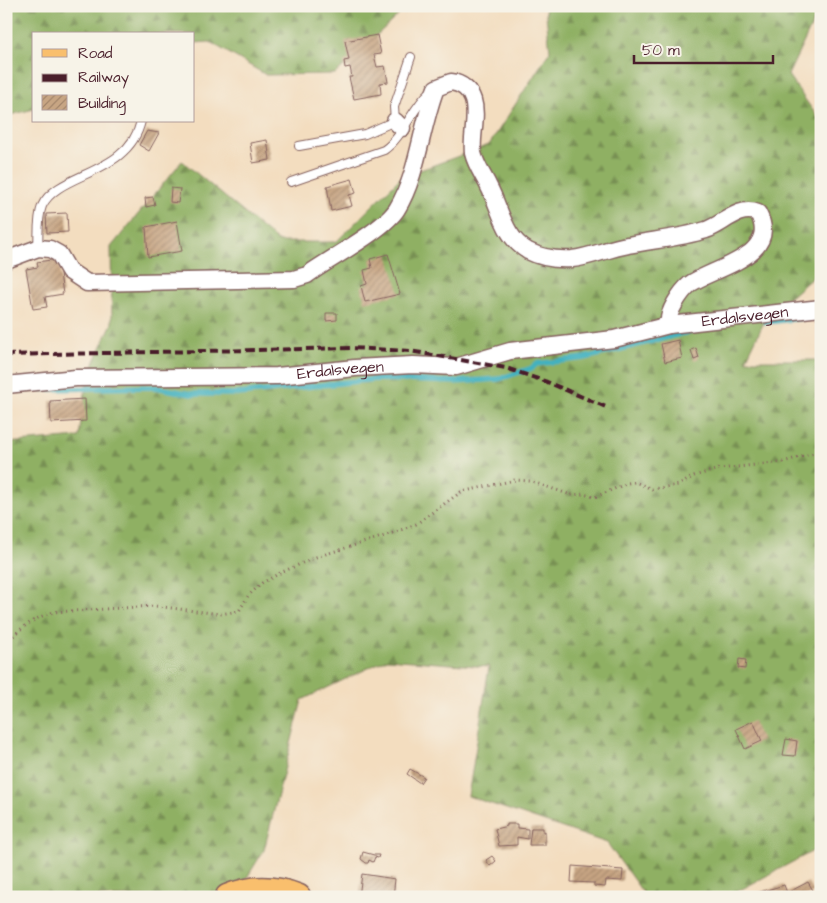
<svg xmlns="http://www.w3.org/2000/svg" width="827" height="903" viewBox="0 0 827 903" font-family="'Architects Daughter',sans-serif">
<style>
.forest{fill:url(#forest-firs);stroke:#6c6847}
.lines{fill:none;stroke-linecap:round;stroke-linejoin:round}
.stream{stroke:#43b1bf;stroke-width:5.5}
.building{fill:url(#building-hatch)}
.lane-casing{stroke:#85625f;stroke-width:10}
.street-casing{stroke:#85625f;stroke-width:19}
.primary-casing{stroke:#85625f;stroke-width:28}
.path{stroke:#85625f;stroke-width:3;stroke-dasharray:1 4;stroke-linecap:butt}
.lane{stroke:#fff;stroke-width:8}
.street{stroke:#fff;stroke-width:16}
.primary{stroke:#f9bf6d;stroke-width:25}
.rail{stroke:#4a1f2b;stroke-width:4;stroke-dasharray:8 4;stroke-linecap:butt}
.labels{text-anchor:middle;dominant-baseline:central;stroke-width:4.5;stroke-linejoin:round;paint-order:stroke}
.street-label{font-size:16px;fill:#4a1f2b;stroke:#f7f3e8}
</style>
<defs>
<pattern id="forest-firs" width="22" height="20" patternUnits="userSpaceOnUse" patternTransform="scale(1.25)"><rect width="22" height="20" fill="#8fb063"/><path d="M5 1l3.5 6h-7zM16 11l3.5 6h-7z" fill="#778f52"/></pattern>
<pattern id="building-hatch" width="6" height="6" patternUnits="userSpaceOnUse" patternTransform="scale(1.25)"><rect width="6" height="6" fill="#c7a583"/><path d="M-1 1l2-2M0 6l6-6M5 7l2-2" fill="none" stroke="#a4866b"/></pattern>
</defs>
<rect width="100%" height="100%" fill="#f7f3e8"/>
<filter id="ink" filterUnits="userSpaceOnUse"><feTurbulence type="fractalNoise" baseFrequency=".02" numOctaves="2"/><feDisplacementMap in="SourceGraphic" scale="10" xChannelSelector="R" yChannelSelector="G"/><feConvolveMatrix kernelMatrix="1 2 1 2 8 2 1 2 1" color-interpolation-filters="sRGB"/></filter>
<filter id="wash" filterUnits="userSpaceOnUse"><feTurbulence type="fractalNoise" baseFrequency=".0096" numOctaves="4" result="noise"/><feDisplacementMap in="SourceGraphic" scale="20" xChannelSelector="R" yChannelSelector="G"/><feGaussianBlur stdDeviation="1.12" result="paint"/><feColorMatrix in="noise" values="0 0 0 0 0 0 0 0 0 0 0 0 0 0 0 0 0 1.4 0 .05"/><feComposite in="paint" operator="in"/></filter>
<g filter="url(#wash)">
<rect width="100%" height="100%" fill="#f3ddbf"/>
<path class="forest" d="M6,6h402l-73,68 -69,1 -56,-33 -16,1v-9h-160v75l-28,7z
M545,6h276l-33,69 33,47v148l-55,48 -20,42h75v495l-6,-5 -88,47h-81l-39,-54 -139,-47 21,-129 -102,-8 -85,41 -38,150 -29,47h-229v-454l73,-6 8,-58 25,-56 -1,-76 71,-86 97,81h57l65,-65 88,-32 61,-94z"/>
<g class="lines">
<path class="stream" d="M766,322l45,-5
M41,389l114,-2 36,7h48l137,-15 79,3 44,-3 33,-11 4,-4 49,-6 115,-29"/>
</g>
<g id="blocks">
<path class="building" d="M377,35l4,19 -7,1 3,12 8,-1 3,16 -8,1 1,11 -27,5 -5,-22h3l-2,-10 -5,1 -1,-7 5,-1 -4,-19z
M147,131l12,2 -10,18 -10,-6z
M267,140l3,20 -17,3 -3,-20z
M352,179l4,14 -7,2 3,11 -21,5 -4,-25z
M171,188l9,1 -2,14 -8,-1z
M153,197l2,8 -9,2 -1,-9z
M67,213l1,19 -21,1 -1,-19z
M177,221l5,30 -34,6 -2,-30z
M388,254l12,40 -35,8 -4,-16 6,-2 -3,-14 8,-2 -2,-9z
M58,259l5,35 -18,3 2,10 -14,2 -7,-40 12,-2 -1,-5z
M326,313h11v7l-11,1z
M678,340l4,18 -17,4 -4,-18z
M696,348l3,10 -5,2 -3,-10z
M85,399l1,22 -35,2 -1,-22z
M739,659l7,1 -1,9 -7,-1z
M753,721l9,20 -17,8 -9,-20z
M786,739l11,2 -2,15 -12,-1z
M410,769l14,8 -4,6 -13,-9z
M507,824h10v4l11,1v10l-11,-2v8l-18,1 -4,-17 12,-3z
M531,828h12v4l2,-1v14h-16z
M363,852l11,3h5l-1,3 -3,-1 -2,5 -4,-2 -1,3h-2l-5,-4z
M492,856l4,5 -6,5 -4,-6z
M572,866l51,4 -1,11 -16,-1 -1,7 -11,-1v-3l-23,-1z
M362,874l33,5 -2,18h-34z
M808,882l6,10 -8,5h-55l-1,-2 34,-10 3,8z"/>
</g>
</g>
<g filter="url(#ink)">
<use href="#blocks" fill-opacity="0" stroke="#85625f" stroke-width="1"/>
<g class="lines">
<g class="lane-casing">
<path id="lane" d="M299,146l66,-12 30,-13 -1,-14 17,-50
M291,182l93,-32c19,-13 28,-42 46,-58
M38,248c1,-13 -1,-29 4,-42 15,-34 87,-31 99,-85"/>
</g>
<g class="street-casing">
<g id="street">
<path d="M395,121l7,7"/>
<path d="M6,260l32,-12 12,1 9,5 10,17 18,12 207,-4 13,-4c22,-16 77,-45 90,-66 21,-34 24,-83 39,-121l15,-6c10,1 19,8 22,18 5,16 -2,36 0,53 3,13 11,23 16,34 12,23 15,50 39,64 14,7 29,9 44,8 19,-2 37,-11 56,-14 26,-5 52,-7 78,-15 18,-6 32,-25 52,-17 23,43 -43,54 -68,71 -6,5 -11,12 -15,19 -4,7 -7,13 -6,22"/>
<path id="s1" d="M6,385l70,-7 201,-2 78,-8 58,-3 43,2 54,-16 104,-12 55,-14 152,-17"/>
</g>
</g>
<g class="primary-casing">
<path id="primary" d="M228,897c24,-10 46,-10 70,0"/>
</g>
<path class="path" d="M6,643c15,-15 27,-25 48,-31l101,-6 65,8 19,-3 9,-15 14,-13 18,-10 36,-16 69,-21 31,-12 45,-32 54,-12 15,1 41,14 12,-1 12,3 33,-14 7,-1 17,7 27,-4 15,-9 25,-7 64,-7 38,-11"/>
<use href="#lane" class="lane"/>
<use href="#street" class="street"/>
<use href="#primary" class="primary"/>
<path class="rail" d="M6,355l345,-7 59,3 96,17 41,14 59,25"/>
</g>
</g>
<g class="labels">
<g class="street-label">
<text stroke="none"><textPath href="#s1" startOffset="745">Erdalsvegen</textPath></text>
<text stroke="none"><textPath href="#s1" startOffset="335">Erdalsvegen</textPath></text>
</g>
</g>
<rect width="827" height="903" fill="none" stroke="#f7f3e8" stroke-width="25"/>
<rect x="32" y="32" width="162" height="90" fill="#f7f3e8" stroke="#b29e9c"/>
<rect x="42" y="49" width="25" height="8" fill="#f9bf6d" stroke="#b29e9c"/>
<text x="78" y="58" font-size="15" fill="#4a1f2b">Road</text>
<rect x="42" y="74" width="25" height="8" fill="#4a1f2b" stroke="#b29e9c"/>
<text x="78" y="82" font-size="15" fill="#4a1f2b">Railway</text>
<rect x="42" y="95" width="25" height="15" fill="url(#building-hatch)" stroke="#b29e9c"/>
<text x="78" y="108" font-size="15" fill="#4a1f2b">Building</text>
<path d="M634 55v8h139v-8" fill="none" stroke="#4a1f2b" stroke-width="2.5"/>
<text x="642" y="55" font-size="15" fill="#4a1f2b" stroke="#f7f3e8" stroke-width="4" paint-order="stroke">50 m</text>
</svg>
